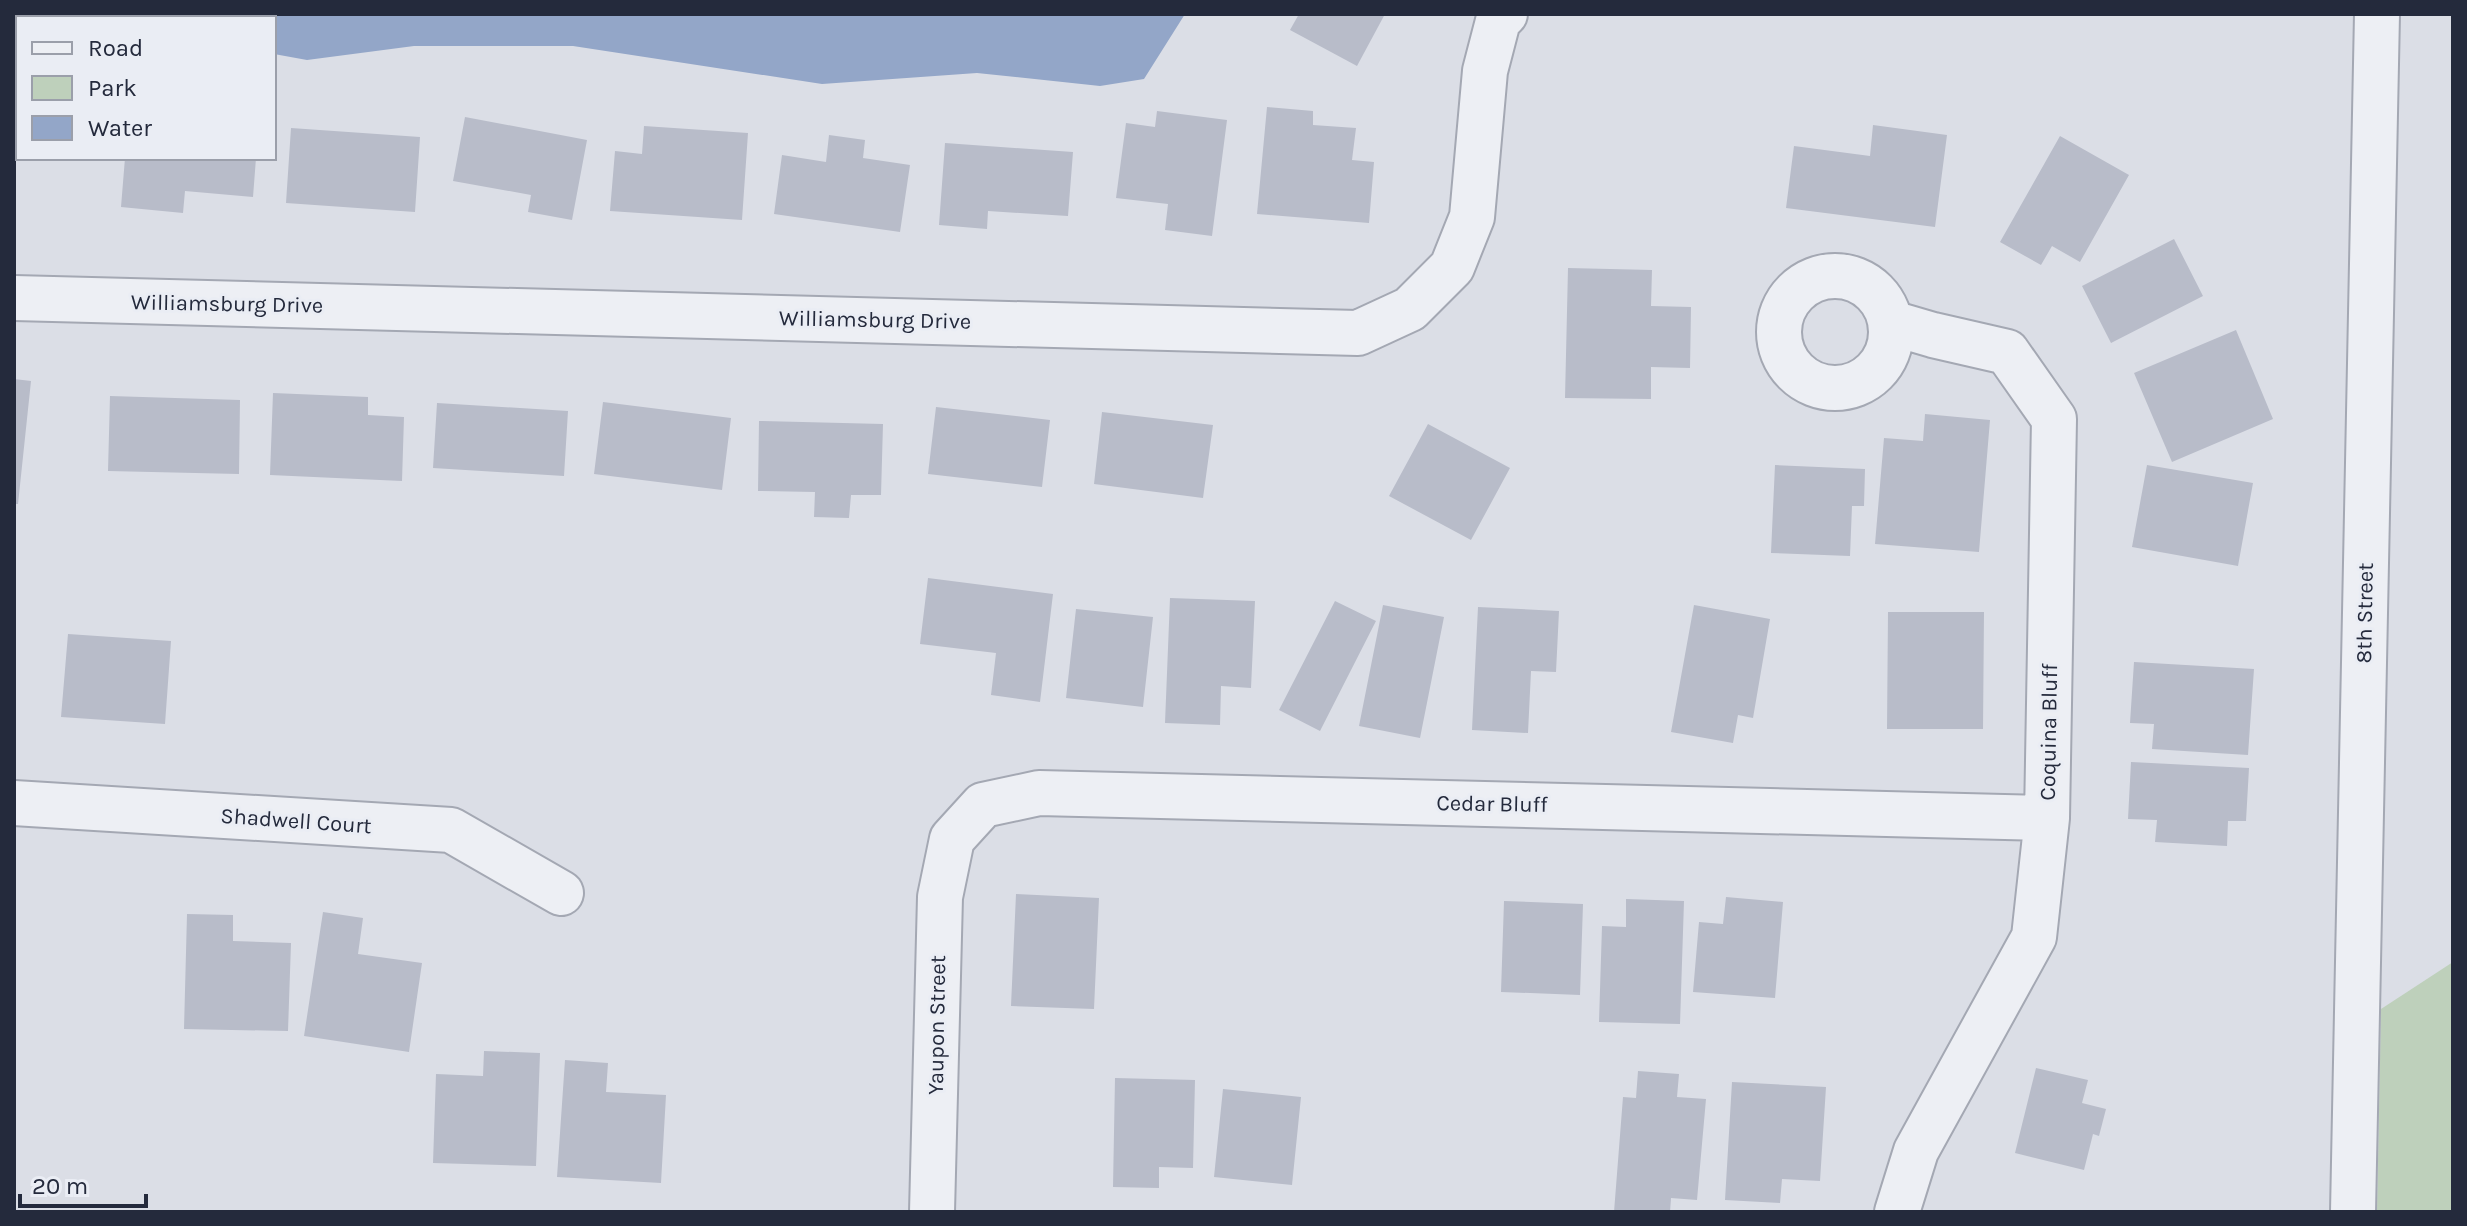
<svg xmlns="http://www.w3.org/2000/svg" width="2467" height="1226" viewBox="0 0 2467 1226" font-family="Karla,sans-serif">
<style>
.green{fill:#bed0bb}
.water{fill:#93a6c8}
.building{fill:#b8bcc9}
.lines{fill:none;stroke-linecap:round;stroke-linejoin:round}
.minor-casing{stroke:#a4a8b3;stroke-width:48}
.tertiary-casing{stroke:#a4a8b3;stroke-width:48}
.minor{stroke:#edeff4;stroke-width:44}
.tertiary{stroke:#edeff4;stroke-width:44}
.labels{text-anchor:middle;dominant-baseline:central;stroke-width:6;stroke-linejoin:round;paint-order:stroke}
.street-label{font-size:22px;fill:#242a3c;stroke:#eaedf4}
</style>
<rect width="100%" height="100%" fill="#dbdee6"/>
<path class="green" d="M2453,962v250h-76l4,-203z"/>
<path class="water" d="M185,14h1000l-41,65 -44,7 -123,-13 -155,11 -249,-38h-159l-107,14 -33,-6v-36h-86z"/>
<path class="building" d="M14,14h15v4h-11v32l-4,-1z
M1299,14h86l-28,52 -67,-36z
M1267,107l46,4v14l43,3 -4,32 22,2 -5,61 -112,-9z
M1157,111l70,9 -15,116 -47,-6 3,-26 -52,-6 10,-75 29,4z
M465,117l122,23 -15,80 -44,-8 3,-17 -78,-14z
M1873,125l74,10 -12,92 -149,-19 8,-62 76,10z
M644,126l104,7 -6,87 -132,-9 5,-60 27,3z
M291,128l129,9 -5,75 -129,-9z
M829,135l36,5 -2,18 47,7 -10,67 -126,-18 8,-59 44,7z
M2060,136l69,39 -49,87 -28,-16 -11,19 -41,-23z
M945,143l128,9 -5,64 -80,-5 -1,18 -48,-4z
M125,158h131l-3,39 -68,-6 -2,22 -62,-6z
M2174,239l29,57 -92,47 -29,-57z
M1568,268l84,2 -1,36 40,1 -1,61 -39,-1v32l-86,-1z
M2236,330l37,89 -101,43 -38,-89z
M14,379l17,2 -13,123h-4z
M273,393l95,4v18l36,2 -2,64 -132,-6z
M110,396l130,4 -1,74 -131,-3z
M603,402l128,16 -9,72 -128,-16z
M437,403l131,8 -4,65 -131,-8z
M936,407l114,13 -8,67 -114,-13z
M1102,412l111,13 -10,73 -109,-14z
M1925,414l65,6 -11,132 -104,-8 9,-106 39,3z
M759,421l124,3 -2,71h-30l-2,23 -35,-1 1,-25 -57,-1z
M1428,424l82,44 -39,72 -82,-44z
M1775,465l90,4 -1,37h-12l-2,50 -79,-3z
M2147,465l106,18 -15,83 -106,-19z
M928,578l125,16 -13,108 -49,-7 5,-42 -76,-9z
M1170,598l85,3 -4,87 -30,-2 -1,39 -55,-2z
M1335,601l41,20 -56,110 -41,-21z
M1383,605l61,12 -24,121 -61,-12z
M1694,605l76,14 -17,99 -15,-3 -5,28 -62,-11z
M1478,607l81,4 -3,61 -25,-1 -3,62 -56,-3z
M1076,609l77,8 -10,90 -77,-9z
M1888,612h96l-1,117h-96z
M68,634l103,7 -6,83 -104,-7z
M2134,662l120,7 -6,86 -96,-6 2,-25 -24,-1z
M2131,762l118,6 -3,53h-18l-1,25 -72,-4 2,-22 -29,-1z
M1016,894l83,4 -5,111 -83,-3z
M1726,897l57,5 -8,96 -82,-6 6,-70 24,2z
M1626,899l58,2 -4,123 -81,-2 3,-96 24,1z
M1504,901l79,3 -3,91 -79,-3z
M323,912l40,6 -5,36 64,9 -13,89 -105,-16z
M187,914l46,1v26l58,2 -3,88 -104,-2z
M484,1051l56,2 -4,113 -103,-3 3,-89 47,2z
M565,1060l43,3 -2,29 60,3 -5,88 -104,-6z
M2036,1068l52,12 -6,23 24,6 -7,27 -6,-2 -9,36 -69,-17z
M1638,1071l41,3 -2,23 29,2 -9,101 -26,-2 -1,14h-56l9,-115 13,1z
M1115,1078l80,2 -2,88 -34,-1v21l-46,-1z
M1732,1082l94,5 -6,94 -38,-2 -2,24 -55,-3z
M1223,1089l78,8 -9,88 -78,-8z"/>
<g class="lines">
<g class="minor-casing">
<path id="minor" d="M1779 332a56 56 0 1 1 112 0a56 56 0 1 1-112 0Z
M14,298l1344,35 52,-24 42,-42 20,-50 13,-146 13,-50 7,-7
M1892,323l41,12 74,17 47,67 -7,399 -13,119 -118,214 -19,61
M14,803l437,27 110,63
M932,1212l8,-315 12,-58 31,-34 56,-12 1008,25"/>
</g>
<g class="tertiary-casing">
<path id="tertiary" d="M2353,1212l24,-1198"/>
</g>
<use href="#minor" class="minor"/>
<use href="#tertiary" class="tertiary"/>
</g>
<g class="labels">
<g class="street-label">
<text transform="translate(227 304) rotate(1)">Williamsburg Drive</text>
<text transform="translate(875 320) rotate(1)">Williamsburg Drive</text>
<text transform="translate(2365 613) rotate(-89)">8th Street</text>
<text transform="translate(2049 732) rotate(-89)">Coquina Bluff</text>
<text transform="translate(1492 804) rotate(1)">Cedar Bluff</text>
<text transform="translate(296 821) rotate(4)">Shadwell Court</text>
<text transform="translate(937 1025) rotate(-89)">Yaupon Street</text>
</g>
</g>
<rect width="2467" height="1226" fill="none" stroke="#242a3c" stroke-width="32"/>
<rect x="16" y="16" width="260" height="144" fill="#eaedf4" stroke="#9b9faa" stroke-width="2"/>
<rect x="32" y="42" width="40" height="12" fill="#edeff4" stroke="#9b9faa" stroke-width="2"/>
<text x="88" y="56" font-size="24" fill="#242a3c">Road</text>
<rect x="32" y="76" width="40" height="24" fill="#bed0bb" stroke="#9b9faa" stroke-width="2"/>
<text x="88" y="96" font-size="24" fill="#242a3c">Park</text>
<rect x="32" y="116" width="40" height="24" fill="#93a6c8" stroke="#9b9faa" stroke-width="2"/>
<text x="88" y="136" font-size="24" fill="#242a3c">Water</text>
<path d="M20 1194v12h126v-12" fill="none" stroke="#242a3c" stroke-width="4"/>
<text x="32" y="1194" font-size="24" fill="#242a3c" stroke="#eaedf4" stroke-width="6" paint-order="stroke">20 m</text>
</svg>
